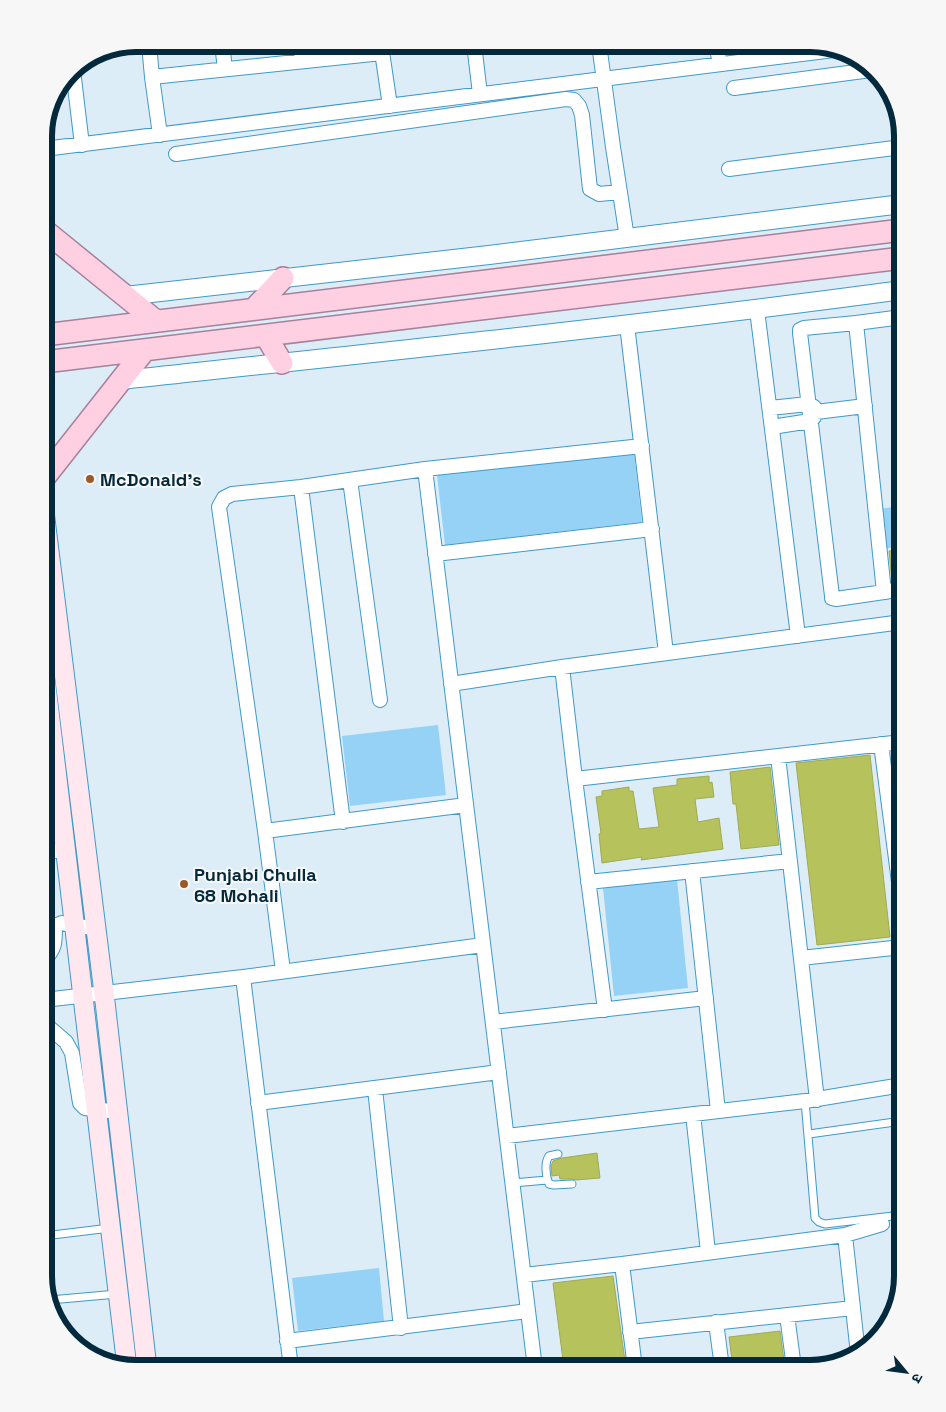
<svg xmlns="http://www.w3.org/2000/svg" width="946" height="1412" viewBox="0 0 946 1412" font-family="'Space Grotesk','Noto Sans Devanagari',sans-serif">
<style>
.green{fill:#96d2f5}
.building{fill:#b6c25b;stroke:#a0aa57}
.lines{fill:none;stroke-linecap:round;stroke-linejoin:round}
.service-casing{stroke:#4199c7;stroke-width:9}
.minor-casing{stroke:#4199c7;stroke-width:16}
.tertiary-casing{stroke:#4199c7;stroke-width:20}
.secondary-casing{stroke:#4199c7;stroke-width:21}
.primary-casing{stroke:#a6819b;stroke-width:24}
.service{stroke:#fff;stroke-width:7}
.minor{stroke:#fff;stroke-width:14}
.tertiary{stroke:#fff;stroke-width:18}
.secondary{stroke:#ffe7f0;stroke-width:19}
.primary{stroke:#ffd0e2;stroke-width:21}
.poi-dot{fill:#9b5926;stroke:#f7f7f7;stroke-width:2}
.labels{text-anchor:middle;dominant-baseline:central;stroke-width:4;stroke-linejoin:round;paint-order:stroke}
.poi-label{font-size:18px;font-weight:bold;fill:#02293c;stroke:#f7f7f7;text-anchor:start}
.rim{fill:none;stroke:#02293c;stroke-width:6}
</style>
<rect width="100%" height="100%" fill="#ddedf7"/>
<path class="green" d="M634,452l8,70 -197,23 -8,-70z
M902,506v40l-19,3 -4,-40z
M438,725l8,70 -96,11 -8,-70z
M902,755v77l-8,-76z
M677,879l11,109 -74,8 -11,-108z
M379,1268l5,53 -86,10 -6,-53z"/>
<path class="building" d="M902,549v31l-10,2 -3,-31z
M870,755l20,182 -73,8 -21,-182z
M770,767l9,78 -38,4 -5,-45h-3l-3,-32z
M709,776v7l3,-1 2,15 -19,2 3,23 21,-4 4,31 -82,11 1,-3 -40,6 -3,-29 2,-1 -5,-36 6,-1v-5l27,-4v4h4l6,38 20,-2 -6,-39 24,-3v-6z
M597,1153l3,25 -24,2 -4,-1h-12l-1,-4 -7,1 -1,-10 2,-5 9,-3z
M613,1276l13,92h-62l-11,-85z
M780,1331l5,37h-52l-4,-31z"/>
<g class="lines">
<g class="service-casing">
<path id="service" d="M902,1036v-4
M805,1101l10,117 4,4 6,2 68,-8 9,-12
M809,1134l93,-13
M558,1154l-9,2c-5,7 -3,21 0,28l5,1 18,-1
M513,1183l34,-3
M44,1236l66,-8
M50,1300l67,-6"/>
</g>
<g class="minor-casing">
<path id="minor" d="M149,44l3,33 230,-24
M222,44l3,25
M300,44l2,17
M474,44l6,50
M599,44l14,103 14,91
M716,44l4,20
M381,45l9,61
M73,70l9,75
M152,77l8,58
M734,88l137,-18
M44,149l790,-99
M176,154l390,-55 8,1 5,6 3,9 8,74 9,5 21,-2
M729,169l173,-22
M757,310l41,326
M856,323l-52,5 -4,2v3l32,263v2l4,1 48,-7
M627,325l39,328
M770,408l38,-4 6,3c2,6 2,10 -4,14l-38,6
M816,412l49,-6
M425,469l110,899
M350,480l30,220
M301,487l42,335
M435,554l217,-25
M902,589l-18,3 -28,-269 46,-6
M562,667l13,112 30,231
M451,684l111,-17 340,-45
M881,744l21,161
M778,756l39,344
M575,779l327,-37
M265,831l201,-26
M44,853l21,-4
M692,871l26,240
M588,882l202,-21
M801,958l101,-11
M44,960c11,-11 11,-17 11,-33l2,-2 5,-2 12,3 22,2
M283,971l-18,-140 -46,-324 5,-9 8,-4 69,-7 124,-18 217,-23
M243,977l48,391
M44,1000l199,-23 240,-32
M493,1022l213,-24
M44,1023l22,19 6,11 8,50 5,5 33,4
M375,1089l26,239
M258,1103l241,-31
M693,1114l15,138
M507,1136l298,-35 97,-16
M845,1235l13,119
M622,1264l13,104
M524,1275l98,-11 223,-29 37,-11
M787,1315l7,53
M716,1322l6,46
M630,1332l223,-24
M287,1341l241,-30"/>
</g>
<g class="tertiary-casing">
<path id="tertiary" d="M125,296l364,-41 413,-51
M121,380c261,-28 521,-55 781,-90"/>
</g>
<g class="secondary-casing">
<path id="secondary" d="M44,511l60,482 43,375
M44,669l83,698"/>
</g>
<g class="primary-casing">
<path id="primary" d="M44,230l112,91
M254,309l29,-31
M44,335l858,-105
M266,336l16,27
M44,362l858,-104
M44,478l100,-127"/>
</g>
<use href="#service" class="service"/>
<use href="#minor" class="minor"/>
<use href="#tertiary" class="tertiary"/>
<use href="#secondary" class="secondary"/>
<use href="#primary" class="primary"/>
</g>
<g class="poi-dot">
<circle cx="90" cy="479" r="5"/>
<circle cx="184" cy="884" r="5"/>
</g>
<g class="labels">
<g class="poi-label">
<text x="100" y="479">McDonald's</text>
<text x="194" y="874">Punjabi Chulla<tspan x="194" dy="21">68 Mohali</tspan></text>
</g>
</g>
<path d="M0 0H946V1412H0ZM136 52H810A84 84 0 0 1 894 136V1276A84 84 0 0 1 810 1360H136A84 84 0 0 1 52 1276V136A84 84 0 0 1 136 52Z" fill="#f7f7f7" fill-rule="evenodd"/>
<path class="rim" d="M136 52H810A84 84 0 0 1 894 136V1276A84 84 0 0 1 810 1360H136A84 84 0 0 1 52 1276V136A84 84 0 0 1 136 52Z"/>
<g transform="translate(906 1372) rotate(119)" stroke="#f7f7f7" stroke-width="4" paint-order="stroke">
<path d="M0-4L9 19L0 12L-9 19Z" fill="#02293c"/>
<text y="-8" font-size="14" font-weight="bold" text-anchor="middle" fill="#02293c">उ</text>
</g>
</svg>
